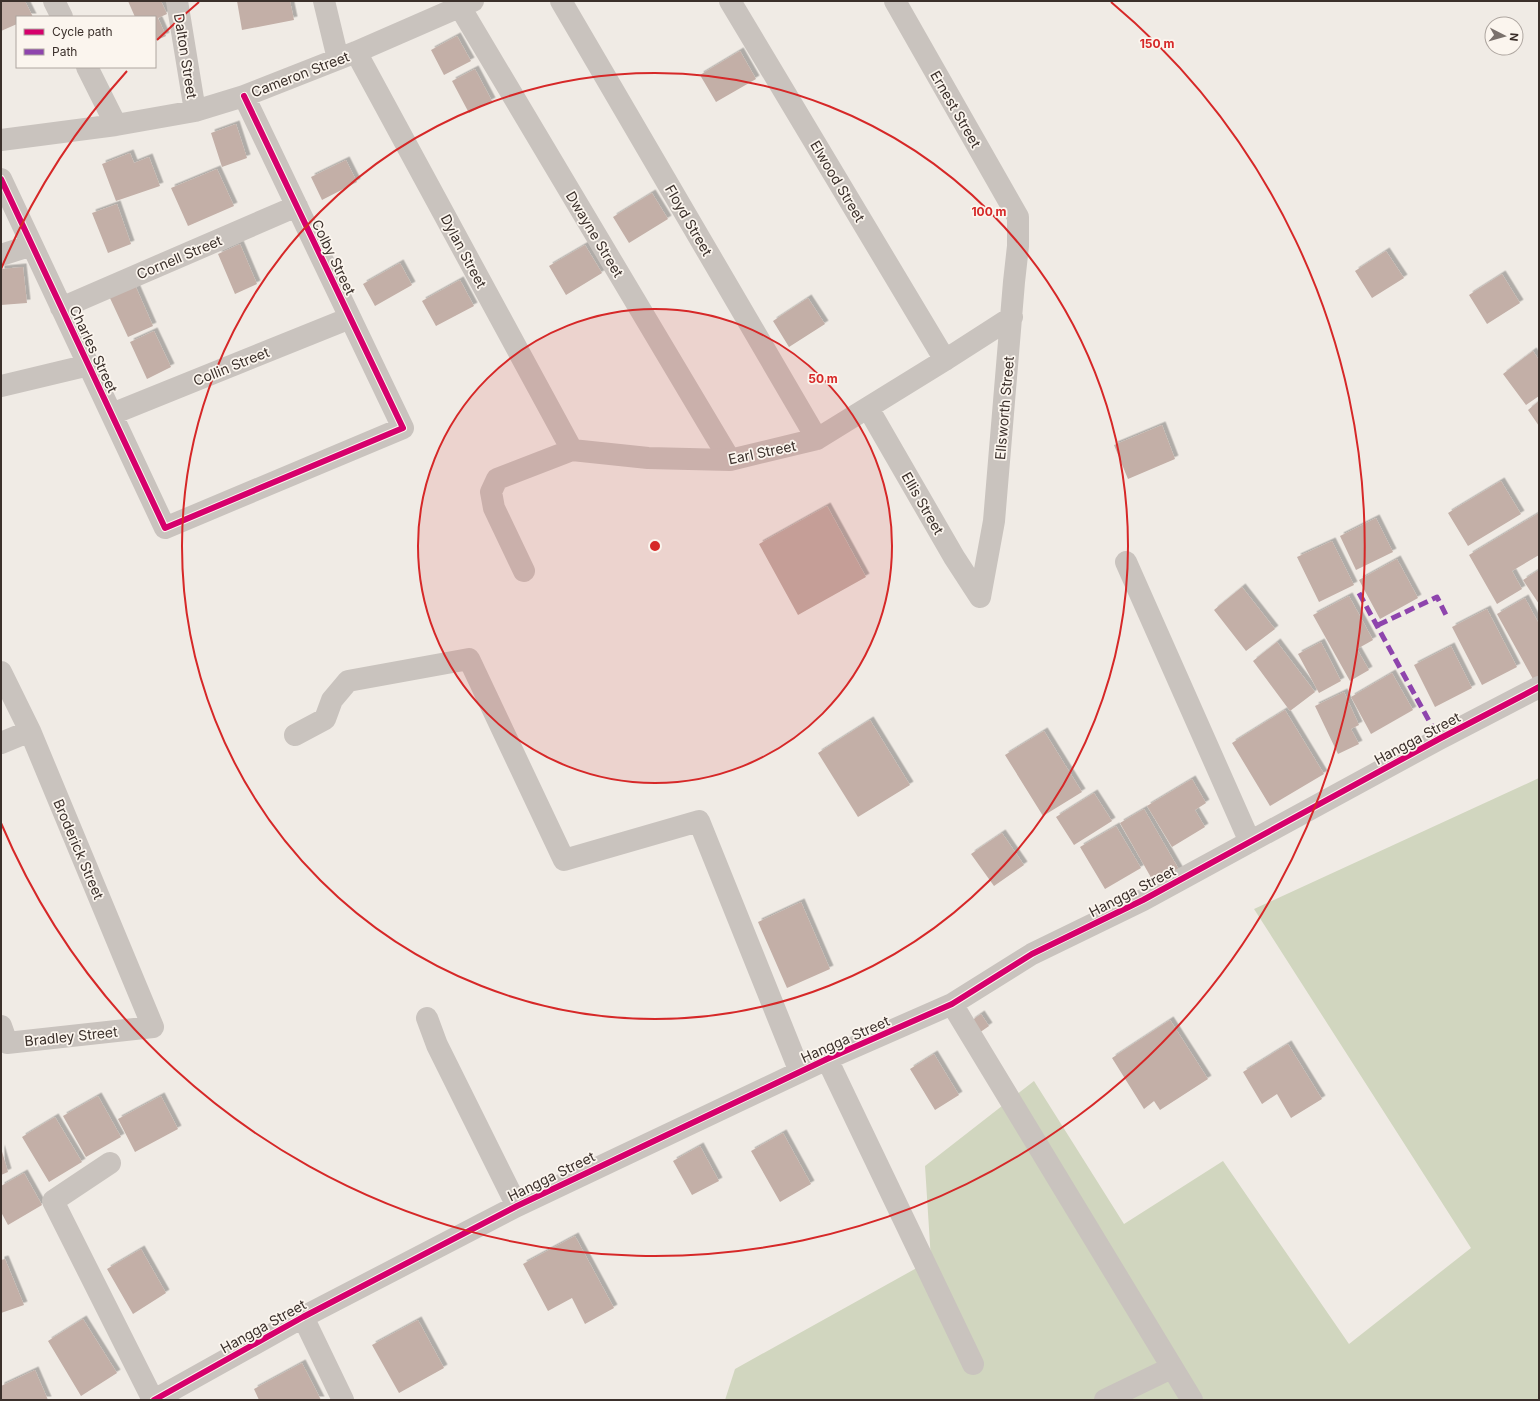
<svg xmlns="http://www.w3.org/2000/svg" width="1540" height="1401" viewBox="0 0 1540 1401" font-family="Inter,sans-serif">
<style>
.green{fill:#d1d6bf}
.building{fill:#c3afa7;filter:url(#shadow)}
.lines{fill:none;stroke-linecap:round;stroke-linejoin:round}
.minor{stroke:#c9c3be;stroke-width:22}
.quiet{stroke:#8e44ad;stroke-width:5;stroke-dasharray:10 5;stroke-linecap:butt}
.cycleway-casing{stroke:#fbf5ee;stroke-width:8}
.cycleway{stroke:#d6006c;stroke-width:6}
.ring{fill:none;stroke:#d62828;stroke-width:2}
.labels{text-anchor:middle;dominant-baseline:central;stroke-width:3.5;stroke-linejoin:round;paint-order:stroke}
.street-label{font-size:14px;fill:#3b302b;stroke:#fbf5ee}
.centre{fill:#d62828;stroke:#fbf5ee;stroke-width:2}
.ring-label{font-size:12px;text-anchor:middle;font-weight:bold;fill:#d62828;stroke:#fbf5ee;stroke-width:3.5;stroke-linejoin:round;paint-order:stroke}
</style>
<defs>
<filter id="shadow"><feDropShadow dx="3.5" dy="-3.5" stdDeviation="0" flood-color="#0004"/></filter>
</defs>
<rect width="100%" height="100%" fill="#f0ebe5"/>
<path class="green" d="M1539,778v622h-814l10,-31 196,-109 -6,-94 109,-85 90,143 99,-63 126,183 122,-96 -217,-339z"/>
<path class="building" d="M1,1h24l8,16h-16v7l-16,7z
M128,1h33l6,13 -9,4 8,18 -11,5v-24h-20z
M237,1h53l4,19 -52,10z
M457,36l14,25 -27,14 -13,-25z
M740,51l16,28 -40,23 -16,-27z
M475,69l17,32 -23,12 -17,-32z
M236,124l11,34 -25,9 -11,-34z
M130,153l4,10 15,-6 11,29 -44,15 -14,-37z
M346,160l11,22 -35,18 -11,-23z
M217,169l17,37 -46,20 -17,-38z
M652,193l16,26 -39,24 -16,-26z
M117,204l14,40 -23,9 -16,-40z
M240,244l17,40 -22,10 -17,-40z
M585,245l17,28 -36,22 -17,-29z
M1386,251l18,27 -32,20 -17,-27z
M400,263l12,22 -37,21 -12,-22z
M23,267l4,36 -26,2v-36z
M1502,274l18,29 -33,21 -18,-29z
M460,280l14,26 -38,20 -14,-25z
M135,285l18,41 -25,11 -19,-41z
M808,298l17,26 -36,23 -16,-26z
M154,331l17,36 -24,12 -17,-37z
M1533,351l6,9v36l-13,9 -23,-31z
M1539,401v25l-11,-16z
M1162,425l13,34 -47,20 -14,-34z
M1501,481l20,33 -53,32 -20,-33z
M827,506l39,71 -68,38 -39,-71z
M1539,513v42l-27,16 10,18 -25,15 -28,-49z
M1376,518l17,34 -37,18 -16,-34z
M1332,541l22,44 -35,17 -22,-45z
M1397,559l21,39 -38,21 -21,-39z
M1539,570v34l-16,-24z
M1242,587l33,42 -29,22 -32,-41z
M1349,596l24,44 -16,9 12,21 -19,11 -37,-66z
M1525,598l14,26v52l-6,3 -36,-65z
M1487,609l30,58 -35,18 -30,-58z
M1277,642l38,50 -25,19 -37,-50z
M1321,642l20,39 -22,12 -21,-39z
M1451,646l21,42 -37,19 -21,-42z
M1392,673l21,37 -42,24 -20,-37z
M1344,692l15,33 -8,4 8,15 -21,10 -23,-48z
M1285,710l39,64 -54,32 -38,-63z
M870,720l40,65 -52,32 -40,-64z
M1044,731l38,61 -39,24 -38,-61z
M1192,779l14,24 -11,7 10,17 -33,20 -25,-41z
M1094,793l18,28 -38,24 -18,-28z
M1144,809l37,64 -24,15 -37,-65z
M1116,826l25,42 -36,21 -25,-42z
M1002,833l22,32 -30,21 -23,-32z
M801,902l29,67 -43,19 -29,-66z
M981,1014l8,12 -10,7 -8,-12z
M1170,1020l38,59 -48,31 -6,-9 -10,8 -32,-51z
M1288,1044l34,55 -31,19 -14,-24 -15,10 -19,-32z
M934,1054l25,41 -24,15 -25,-41z
M98,1096l23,41 -35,20 -23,-41z
M161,1096l17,33 -43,23 -17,-33z
M55,1117l27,45 -33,20 -27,-45z
M783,1133l28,51 -31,18 -29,-51z
M700,1146l19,35 -27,14 -19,-34z
M1,1148l7,24 -7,3z
M24,1173l18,32 -34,20 -7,-13v-26z
M575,1236l39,72 -29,16 -13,-26 -24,13 -25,-47z
M141,1249l25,44 -33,21 -26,-45z
M5,1259l19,46 -23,8v-53z
M83,1319l34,54 -36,23 -33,-55z
M418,1320l26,48 -45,25 -27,-48z
M302,1363l19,37h-62l-5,-11z
M35,1370l13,30h-47v-14z"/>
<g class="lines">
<path class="minor" d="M54,1l8,16
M177,1l18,110
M324,1l14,58
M561,1l256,438
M730,1l215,359
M895,1l123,216v29l-4,36 -20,239 -14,76
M460,7l270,453
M356,52l216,398
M87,67l29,58
M1,140l115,-15 79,-14 49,-15 112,-44 117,-51
M1,179l164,349 238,-100 -159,-332
M1,255l31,-10
M61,308l236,-102
M1,386l88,-21
M868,408l86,149 26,40
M112,414l238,-96
M1126,562l124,280
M524,571l-30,-63 -3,-16 6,-13 75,-29 76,8 82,2 87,-21 128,-79 67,-43
M1,672l29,59 123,296 -146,16 -6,-17
M295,735l30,-16 7,-19 16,-19 121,-22 95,201 135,-39 101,251
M1,743l29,-12
M952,1004l240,396
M427,1018l10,27 80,161
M827,1059l146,305
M110,1163l-57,38 100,199
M303,1317l40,83
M154,1400l149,-83 214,-111 310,-147 125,-55 80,-50 111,-54 296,-161 100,-52
M1105,1400l66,-32"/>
<path class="quiet" d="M1359,593l80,146
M1378,625l59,-28 10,20"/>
<g class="cycleway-casing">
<path id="cycleway" d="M1,179l164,349 238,-100 -159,-332
M154,1400l149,-83 214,-111 310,-147 125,-55 80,-50 111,-54 296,-161 100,-52"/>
</g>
<use href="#cycleway" class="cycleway"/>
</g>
<circle cx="655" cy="546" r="237" fill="#d62828" fill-opacity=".12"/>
<g class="ring">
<circle cx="655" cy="546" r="237"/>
<circle cx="655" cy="546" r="473"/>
<path d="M1 269A710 710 0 0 1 127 71M157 40A710 710 0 0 1 199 2M1111 2A710 710 0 1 1 1 823"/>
</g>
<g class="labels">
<g class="street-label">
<text transform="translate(186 56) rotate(81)">Dalton Street</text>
<text transform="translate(300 74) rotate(-21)">Cameron Street</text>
<text transform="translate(956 109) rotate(60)">Ernest Street</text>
<text transform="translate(838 181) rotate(59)">Elwood Street</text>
<text transform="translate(689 220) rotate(60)">Floyd Street</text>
<text transform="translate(595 234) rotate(59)">Dwayne Street</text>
<text transform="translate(464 251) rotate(62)">Dylan Street</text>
<text transform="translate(179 257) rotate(-23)">Cornell Street</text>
<text transform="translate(334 257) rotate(64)">Colby Street</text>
<text transform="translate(94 349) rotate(65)">Charles Street</text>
<text transform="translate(231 366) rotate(-22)">Collin Street</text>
<text transform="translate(1004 408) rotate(-85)">Ellsworth Street</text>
<text transform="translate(762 452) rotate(-12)">Earl Street</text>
<text transform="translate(923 503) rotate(60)">Ellis Street</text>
<text transform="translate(1417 738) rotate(-28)">Hangga Street</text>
<text transform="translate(79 849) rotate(67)">Broderick Street</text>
<text transform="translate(1132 891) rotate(-27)">Hangga Street</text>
<text transform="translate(71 1036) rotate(-6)">Bradley Street</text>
<text transform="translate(845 1039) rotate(-24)">Hangga Street</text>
<text transform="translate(551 1176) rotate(-26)">Hangga Street</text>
<text transform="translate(263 1326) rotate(-29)">Hangga Street</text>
</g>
</g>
<circle cx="655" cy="546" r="6" class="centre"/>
<g class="ring-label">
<text x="1157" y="48">150 m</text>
<text x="989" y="216">100 m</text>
<text x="823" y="383">50 m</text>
</g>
<rect width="1540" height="1401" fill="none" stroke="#3b302b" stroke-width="4"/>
<rect x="16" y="16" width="140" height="52" fill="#fbf5ee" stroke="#aea6a0"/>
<rect x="24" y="29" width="20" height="6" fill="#d6006c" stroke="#aea6a0"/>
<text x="52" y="36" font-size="12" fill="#3b302b">Cycle path</text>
<rect x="24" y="49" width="20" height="6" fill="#8e44ad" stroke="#aea6a0"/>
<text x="52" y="56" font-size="12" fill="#3b302b">Path</text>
<g transform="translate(1504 36) rotate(96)"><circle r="19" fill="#fbf5ee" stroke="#aea6a0"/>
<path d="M0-3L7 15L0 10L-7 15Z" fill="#7a716c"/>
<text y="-6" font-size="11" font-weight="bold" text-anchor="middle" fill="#3b302b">N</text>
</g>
</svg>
